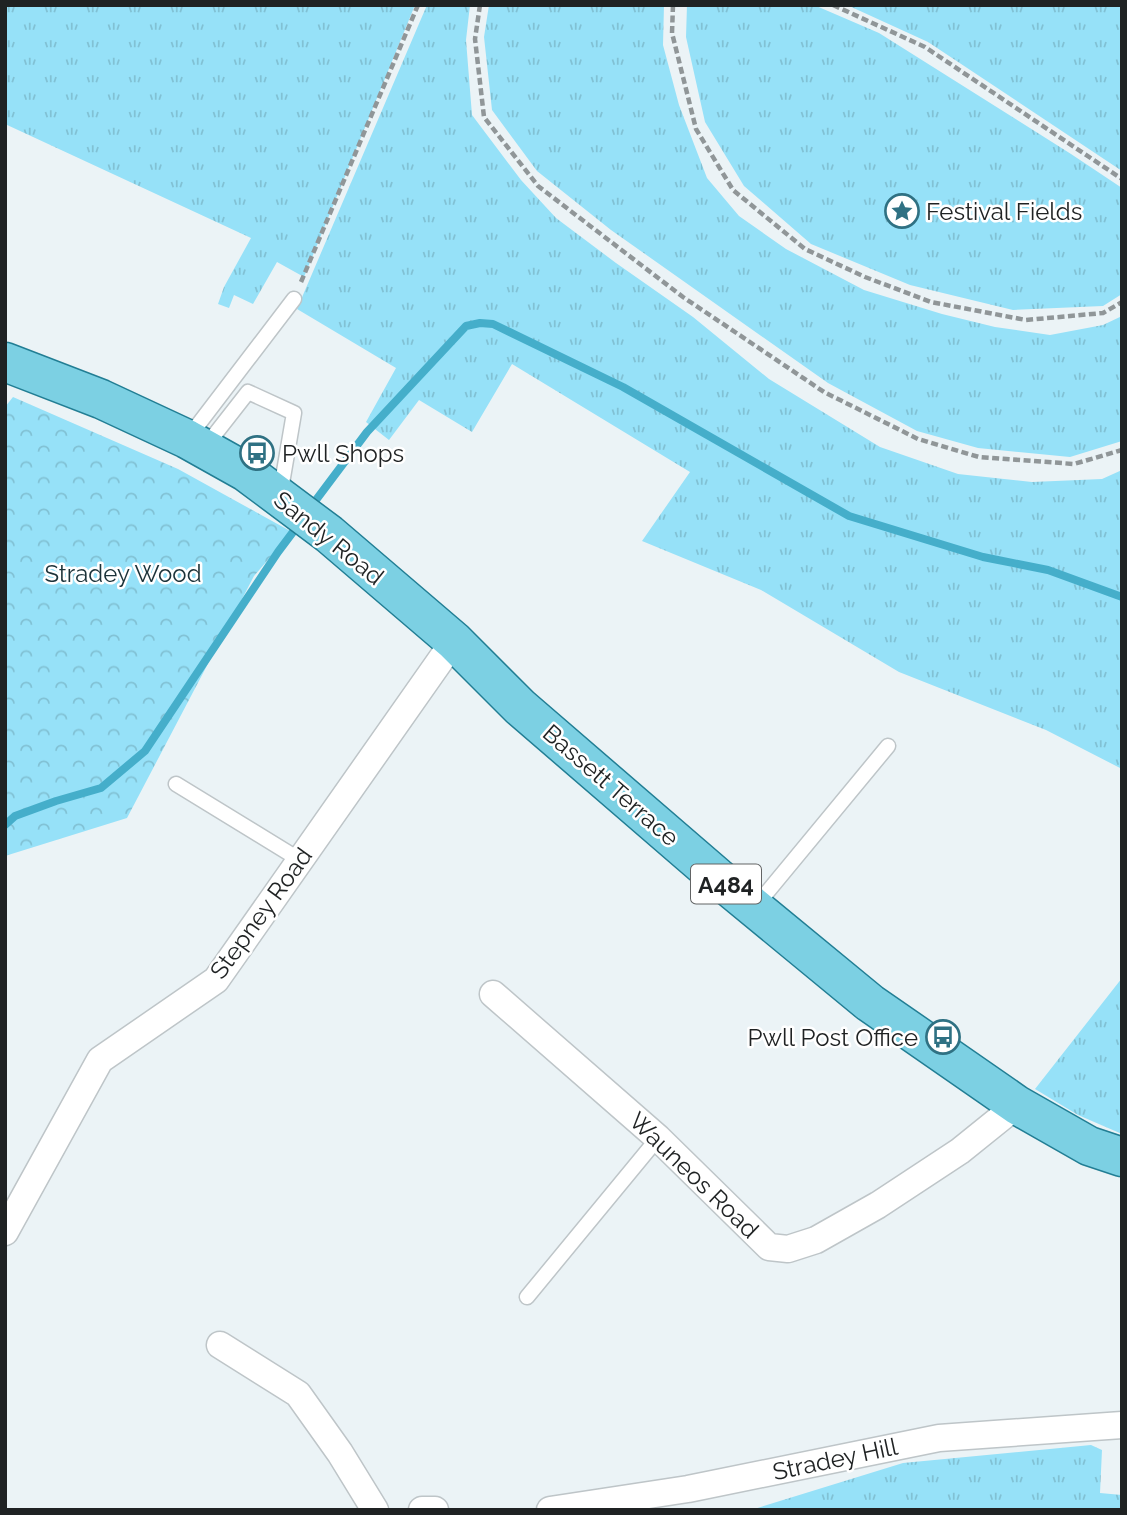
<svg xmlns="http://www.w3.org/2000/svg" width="1127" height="1515" viewBox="0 0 1127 1515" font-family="Raleway,sans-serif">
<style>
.grass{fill:url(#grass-tufts)}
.forest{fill:url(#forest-crowns)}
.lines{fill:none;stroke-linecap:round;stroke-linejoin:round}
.stream{stroke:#45aeca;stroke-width:8}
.service-casing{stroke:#bec5c8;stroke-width:17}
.minor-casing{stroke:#bec5c8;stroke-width:29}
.primary-casing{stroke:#227e94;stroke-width:41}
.path{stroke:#909698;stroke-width:4.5;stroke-dasharray:7 3.5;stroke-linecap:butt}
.service{stroke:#fff;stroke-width:14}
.minor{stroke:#fff;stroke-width:26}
.primary{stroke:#7cd0e3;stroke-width:38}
.labels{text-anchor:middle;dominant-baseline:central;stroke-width:5;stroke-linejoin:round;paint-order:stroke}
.shield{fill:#fff;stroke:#626465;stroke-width:2}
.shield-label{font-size:23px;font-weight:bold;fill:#1f2223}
.poi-label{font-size:24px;fill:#1f2223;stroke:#fff;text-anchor:start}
.street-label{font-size:24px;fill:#1f2223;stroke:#fff}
.park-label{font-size:24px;fill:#1b3239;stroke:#fff}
</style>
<defs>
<pattern id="grass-tufts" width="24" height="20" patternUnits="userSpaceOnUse" patternTransform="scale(1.75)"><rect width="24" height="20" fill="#96e1f8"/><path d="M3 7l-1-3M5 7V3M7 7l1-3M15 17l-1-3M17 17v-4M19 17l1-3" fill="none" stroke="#81c1d4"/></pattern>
<pattern id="forest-crowns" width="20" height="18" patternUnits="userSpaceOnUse" patternTransform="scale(1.75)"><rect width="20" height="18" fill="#96e1f8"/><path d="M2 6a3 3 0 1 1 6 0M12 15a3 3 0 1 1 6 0" fill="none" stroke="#81c1d4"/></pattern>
</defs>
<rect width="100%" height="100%" fill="#ebf3f6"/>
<path class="grass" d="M5,5h410l-111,272 -27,-15 -24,42 -19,-9 -5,13 -11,-4 6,-17 27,-49 -246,-114z
M427,5h43l-4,35 6,75 49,65 35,38 60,45 77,54 76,62 111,68 78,27 74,8 70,-3 20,-9v299l-76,-39 -147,-58 -138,-82 -119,-49 48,-69 -178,-108 -40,68 -53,-32 -30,40 -23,-18 30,-54 -99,-59z
M489,5h175l-1,40 16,60 28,73 32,38 47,33 78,41 78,24 53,13 55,8 53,-10 19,-9v125l-52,16 -92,-9 -61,-17 -89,-48 -217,-153 -74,-59 -45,-61 -8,-73z
M687,5h127l65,28 192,121 51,34v106l-19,12 -90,4 -103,-25 -99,-41 -67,-58 -39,-64 -19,-85z
M847,5h275v166l-194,-129z
M1122,978v156l-44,-19 -43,-26z
M1091,1445l11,5 -2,43 22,2v15h-371l152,-47z"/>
<path class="forest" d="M13,397l165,72 114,63 -38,44 -127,242 -122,38v-449z"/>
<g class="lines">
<path class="stream" d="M310,508l57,-76 99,-106 14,-3 13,1 130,63 226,129 134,41 65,13 74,27
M5,825l10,-9 41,-15 45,-13 44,-37 133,-199 21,-28"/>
<g class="service-casing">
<path id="service" d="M188,438l106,-139
M205,447l43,-55 46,21 -14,82
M176,784l124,76
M755,907l133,-161
M527,1297l131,-159"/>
</g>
<g class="minor-casing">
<path id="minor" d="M493,994l165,144 111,109 19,2 28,-9 62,-35 82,-54 57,-46
M5,1232l95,-172 116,-80 238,-339
M220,1345l78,49 42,59 35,57
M422,1510h13
M550,1510l138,-21 251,-51 183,-13"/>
</g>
<g class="primary-casing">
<path id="primary" d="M5,362l96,37 86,40 59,33 83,62 125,107 66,66 197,170 153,126 147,102 72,41 33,11"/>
</g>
<path class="path" d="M480,5l-5,34 9,78 54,69 145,111 141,95 94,47 61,18 95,7 48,-14
M673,5l-1,28 24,96 37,61 72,59 60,28 66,25 95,18 77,-7 19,-11
M833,5l92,42 197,132
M301,282l117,-277"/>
<use href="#service" class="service"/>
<use href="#minor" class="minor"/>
<use href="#primary" class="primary"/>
</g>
<defs>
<g id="sight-ring" transform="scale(1.75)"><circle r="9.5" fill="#fff" stroke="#2f7183" stroke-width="1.5"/><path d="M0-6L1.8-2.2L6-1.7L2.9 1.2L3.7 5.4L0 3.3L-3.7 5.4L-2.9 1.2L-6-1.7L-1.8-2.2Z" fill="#2f7183"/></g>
<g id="bus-ring" transform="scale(1.75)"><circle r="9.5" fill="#fff" stroke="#2f7183" stroke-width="1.5"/><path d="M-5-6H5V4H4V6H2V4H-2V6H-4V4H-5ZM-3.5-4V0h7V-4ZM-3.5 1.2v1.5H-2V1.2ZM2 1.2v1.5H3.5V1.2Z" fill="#2f7183"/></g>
</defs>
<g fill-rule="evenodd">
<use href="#sight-ring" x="902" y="211"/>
<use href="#bus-ring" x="257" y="453"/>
<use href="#bus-ring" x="943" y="1037"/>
</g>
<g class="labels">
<rect class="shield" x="691" y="864.5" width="70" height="39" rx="5"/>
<g class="shield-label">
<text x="726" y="884">A484</text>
</g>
<g class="poi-label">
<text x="926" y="211">Festival Fields</text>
<text x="282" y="453">Pwll Shops</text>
<text x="918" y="1037" text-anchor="end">Pwll Post Office</text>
</g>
<g class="street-label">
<text transform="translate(329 538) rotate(39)">Sandy Road</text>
<text transform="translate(611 785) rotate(41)">Bassett Terrace</text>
<text transform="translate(261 913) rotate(-54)">Stepney Road</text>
<text transform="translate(694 1175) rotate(44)">Wauneos Road</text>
<text transform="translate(835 1459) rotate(-12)">Stradey Hill</text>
</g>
<g class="park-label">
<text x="123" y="573">Stradey Wood</text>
</g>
</g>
<rect width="1127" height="1515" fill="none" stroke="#1f2223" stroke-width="14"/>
</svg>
